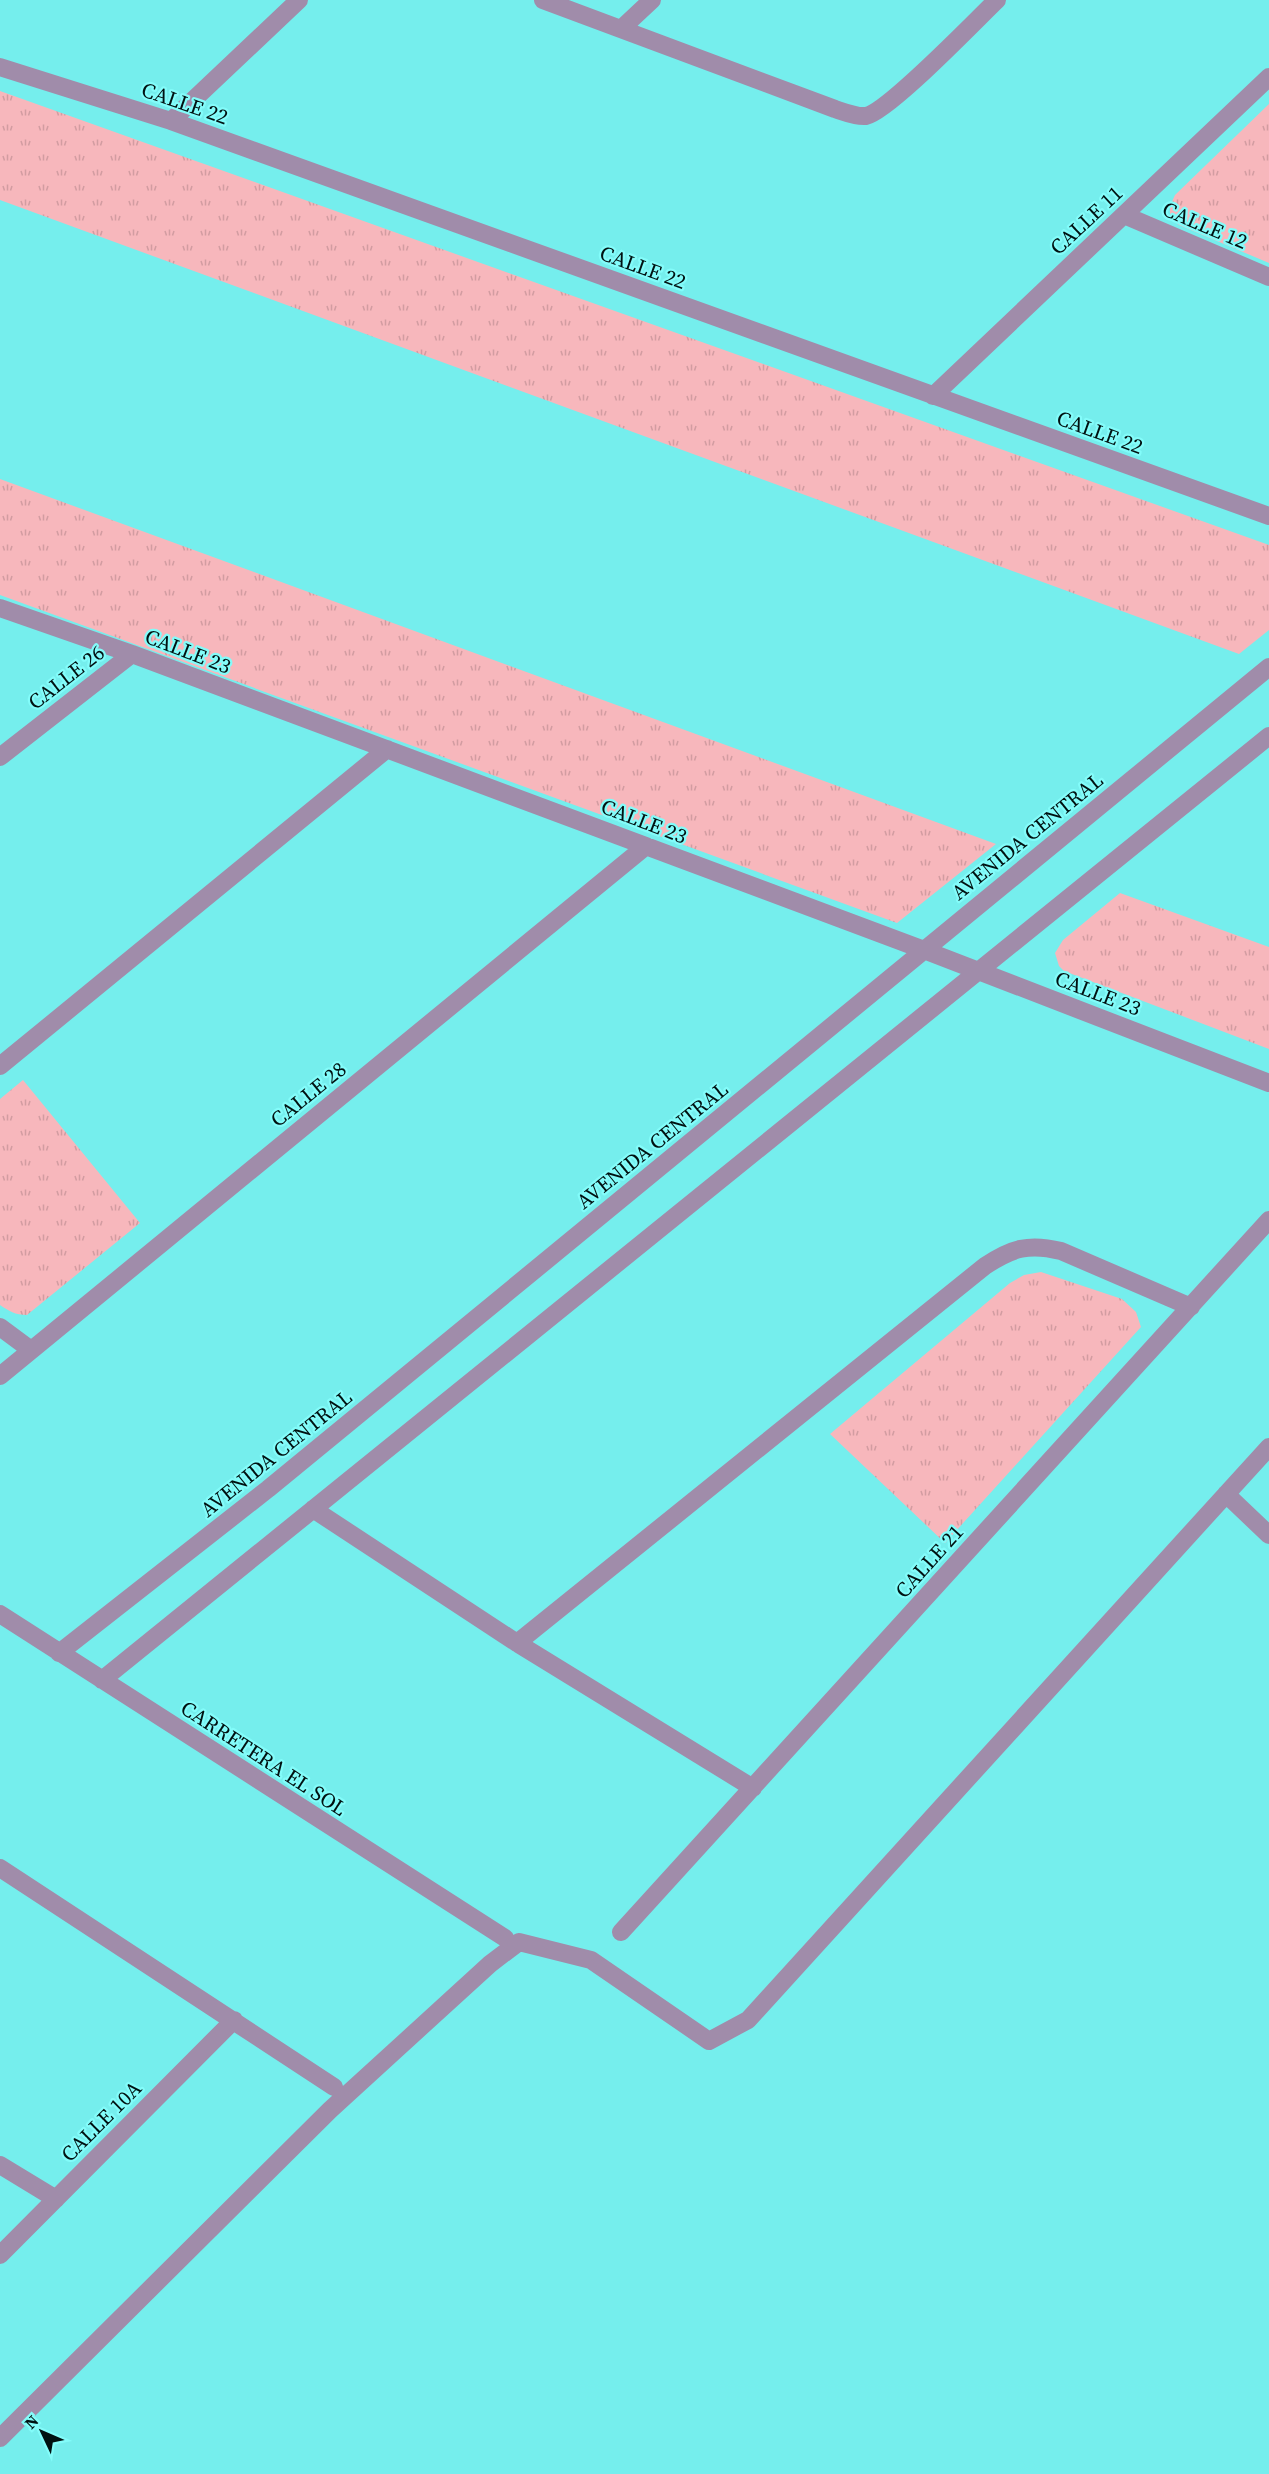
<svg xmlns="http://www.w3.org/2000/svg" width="1269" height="2474" viewBox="0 0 1269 2474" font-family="'Source Serif 4',serif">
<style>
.grass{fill:url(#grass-tufts)}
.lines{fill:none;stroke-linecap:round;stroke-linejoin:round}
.street{stroke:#a08caa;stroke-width:18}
.labels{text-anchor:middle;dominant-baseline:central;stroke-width:4.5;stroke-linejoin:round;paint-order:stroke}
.street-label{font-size:21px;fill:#011;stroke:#83fcfa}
</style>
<defs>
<pattern id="grass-tufts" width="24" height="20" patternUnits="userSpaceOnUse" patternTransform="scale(1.5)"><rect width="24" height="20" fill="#f7b7bc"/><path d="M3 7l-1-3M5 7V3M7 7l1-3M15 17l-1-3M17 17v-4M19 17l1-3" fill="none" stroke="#d29ca1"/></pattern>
</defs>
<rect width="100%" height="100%" fill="#75eeed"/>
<path class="grass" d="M0,91l1269,454v85l-30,24 -1239,-454z
M1269,104v159l-90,-38c-13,-10 -10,-17 -4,-30z
M0,479l996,365 -99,79 -897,-328z
M1120,893l149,54v102l-205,-78 -5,-5 -4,-13 8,-13z
M23,1080l117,143 -113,92c-12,0 -18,-4 -27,-10v-206z
M1041,1272l81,27 14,13 5,15 -196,216 -115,-109 180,-151 14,-8z"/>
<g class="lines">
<path class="street" d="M543,0l292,109c9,3 22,8 31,7 23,-5 109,-95 131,-116
M621,29l31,-29
M0,67l171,54 1098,395
M171,121l128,-121
M1124,215l145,62
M933,396l336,-319
M0,608l132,46 792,296 345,133
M0,757l132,-103
M0,1066l387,-317
M0,1327l31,23
M0,1376l646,-530
M1226,1494l43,41
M313,1509l204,134 236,145
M0,1614l505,324
M517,1643l468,-377c27,-18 44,-23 76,-15l130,56
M59,1653l209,-164 1001,-822
M102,1680l1167,-944
M0,1868l334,219
M621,1932l648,-712
M0,2165l56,34
M0,2255l234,-235
M0,2438l330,-328 160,-146 29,-22 72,18 118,81 39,-21 521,-573"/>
</g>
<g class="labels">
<g class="street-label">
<text transform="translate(185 103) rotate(19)">CALLE 22</text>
<text transform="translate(1086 220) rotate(-43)">CALLE 11</text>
<text transform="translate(1205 225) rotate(23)">CALLE 12</text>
<text transform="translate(643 267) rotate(20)">CALLE 22</text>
<text transform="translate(1100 432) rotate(20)">CALLE 22</text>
<text transform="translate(188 651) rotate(21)">CALLE 23</text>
<text transform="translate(66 677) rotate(-38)">CALLE 26</text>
<text transform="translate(644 821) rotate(21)">CALLE 23</text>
<text transform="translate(1027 836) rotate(-39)">AVENIDA CENTRAL</text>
<text transform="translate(1098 993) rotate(21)">CALLE 23</text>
<text transform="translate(308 1094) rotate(-39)">CALLE 28</text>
<text transform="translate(652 1145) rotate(-39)">AVENIDA CENTRAL</text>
<text transform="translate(276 1453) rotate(-39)">AVENIDA CENTRAL</text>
<text transform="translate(929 1561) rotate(-48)">CALLE 21</text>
<text transform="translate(264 1758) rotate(33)">CARRETERA EL SOL</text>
<text transform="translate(101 2121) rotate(-45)">CALLE 10A</text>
</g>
</g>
<g transform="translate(42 2432) rotate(314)" stroke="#83fcfa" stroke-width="4.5" paint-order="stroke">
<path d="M0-4.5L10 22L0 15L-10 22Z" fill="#001111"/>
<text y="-9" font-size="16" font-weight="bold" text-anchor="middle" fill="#001111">N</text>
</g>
</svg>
